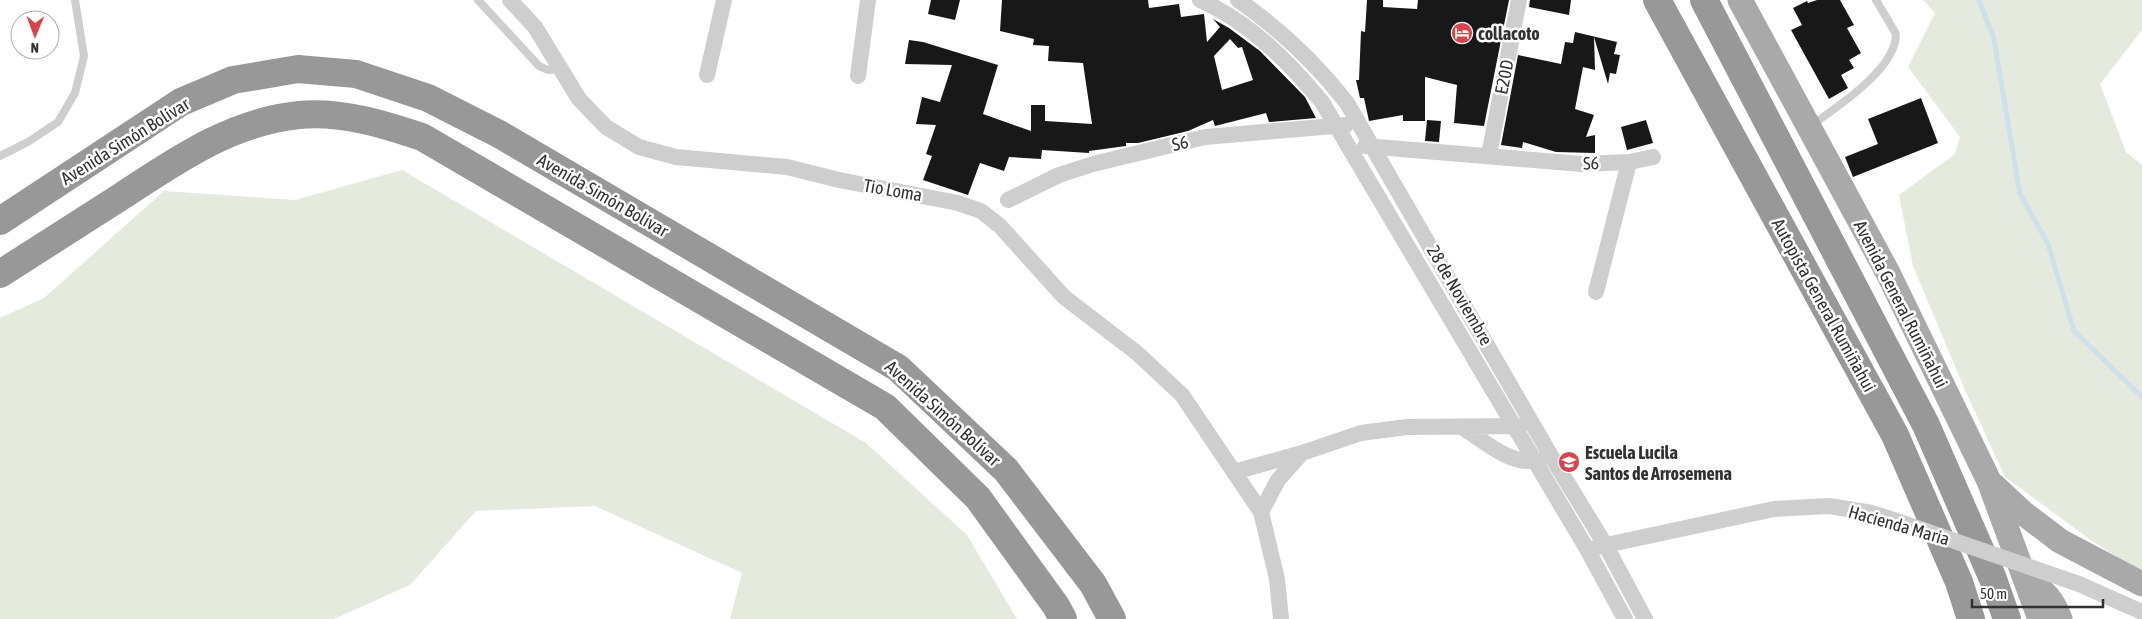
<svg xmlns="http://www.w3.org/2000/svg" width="2142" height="619" viewBox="0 0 2142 619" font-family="'Asap Condensed',sans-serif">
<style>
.green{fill:#e4eade}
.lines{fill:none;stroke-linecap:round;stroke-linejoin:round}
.stream{stroke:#cfe0eb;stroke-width:5}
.building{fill:#181818;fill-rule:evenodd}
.lane{stroke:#cecece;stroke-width:8}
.street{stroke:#cecece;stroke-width:16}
.primary{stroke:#a9a9a9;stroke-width:25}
.highway{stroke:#989898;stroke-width:28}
.street-bridge{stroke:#cecece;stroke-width:16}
.labels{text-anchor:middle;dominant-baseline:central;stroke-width:5;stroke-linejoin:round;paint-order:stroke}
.poi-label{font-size:18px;font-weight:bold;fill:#313131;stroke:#fff;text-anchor:start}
.street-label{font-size:18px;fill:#313131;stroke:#fff}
</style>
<rect width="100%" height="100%" fill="#fff"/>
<path class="green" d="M1923,0h219v30l-42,54 26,68 16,13v408l-50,-32 -87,-64 -40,-87 -52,-124 -14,-71 56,-41 5,-17 -52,-70 27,-54z
M402,170l464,273 101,92 50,84h-287l12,-46 -147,-67 -119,5 -66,74 -76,34h-334v-301l44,-20 120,-107 131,9z"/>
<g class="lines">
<path class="stream" d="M1979,0l15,39 26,155 28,50 26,87 68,66"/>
</g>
<path class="building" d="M931,0h29l-5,20 -27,-6z
M1002,0h146l1,8 30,-4 2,13 23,-3 3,28 13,-15 -7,-8 16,9 31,23 45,46 11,21 -47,4 -3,-9 -51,13 -2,-6 -25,11 -50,12h-12v3l-37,5v2l-47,-3 -1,9 -32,-2 -5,14 -24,-8 -12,32 -45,-15 9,-24 -6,-2 10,-29 -20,-1 6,-27 18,5 12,-37 -47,-1 4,-24 14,2 75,23 -15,49 48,17v-26h14v16l47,3 -9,-61 -35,-2 1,-15 -16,-1 1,-6 -34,-8zM1230,39l8,9 4,-1 11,33 -31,10 -8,-34z
M1367,0h16v7l34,2 1,-9h91l-25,126 -30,-3 3,-38 -32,-8v44h-22v-6l-34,6 -5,-23h-4l-4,-18h3l2,-49 4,1z
M1530,0h41l-2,15 -40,-8z
M1817,0h23l14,25 -7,3 14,25 -12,7 5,8 -13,7 7,13 -19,11 -38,-69 11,-5 -9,-17 14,-7 1,2z
M1575,32l42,10 -3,12 6,1 -4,19 -6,-1 -2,11 -14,-47 1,33 -12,-3 -8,42 19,6 -8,22 9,-2v18l-39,-1 -33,-10 -1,6 -21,-3 17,-90 43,9 4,-22 8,1z
M1921,98l17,45 -85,34 -8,-20 33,-13 -10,-25z
M1427,120l14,1 -2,21 -14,-1z
M1646,120l7,23 -26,7 -6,-23z"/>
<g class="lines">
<path class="lane" d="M478,0l61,66 9,4 12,-1
M1812,125c26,-19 84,-56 84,-91l-20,-34
M0,156l28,-14 30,-20 17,-29 9,-37 -9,-56"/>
<path class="street" d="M510,0l25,27 44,72 27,28 33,20 37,10 111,10 52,13 119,23 23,8 19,15 64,71 73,56 45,42 79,117 16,67 4,40
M1200,0c49,22 88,61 122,102l265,447 38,70
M1238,0c42,29 77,62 109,103l204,353 55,90 39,73
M707,75l17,-75
M858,76l10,-76
M1365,146l217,18 47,-2 24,-5
M1489,155l30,-155
M1008,200l51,-25 34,-11 112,-27 141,-12
M1596,292l33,-130
M1462,427c23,15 50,40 78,33
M1234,472l68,-19 59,-20 46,-6 114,-1
M1261,512l17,-32 24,-27
M1597,547l177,-38 55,-3 43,7 25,8
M2079,584l63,28"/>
<path class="primary" d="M1740,0l148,273 101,208 51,138
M1993,485l29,27 38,29 82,43
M2027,580c18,11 26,20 33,39"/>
<path class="highway" d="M1657,0l238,435 64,147 12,37
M1704,0l222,425 67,154 14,40
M0,221l181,-119 52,-22 65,-11 58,5 72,24 71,36 399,234 108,102 87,114 19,35
M0,274c41,-26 81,-52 122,-78 55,-36 109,-74 177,-81 42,-4 84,9 123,22l463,270 93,91 78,108 7,13"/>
<path class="street-bridge" d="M1897,521l182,63"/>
</g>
<defs>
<g id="hotel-disc" transform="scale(1.125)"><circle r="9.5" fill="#d9434d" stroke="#fff"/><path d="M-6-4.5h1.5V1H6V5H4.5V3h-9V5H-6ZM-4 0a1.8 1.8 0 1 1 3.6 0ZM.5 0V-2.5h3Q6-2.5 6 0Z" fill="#fff"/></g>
<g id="school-disc" transform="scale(1.125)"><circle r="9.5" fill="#d9434d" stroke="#fff"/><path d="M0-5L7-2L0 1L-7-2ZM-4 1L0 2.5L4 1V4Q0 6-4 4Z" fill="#fff"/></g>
</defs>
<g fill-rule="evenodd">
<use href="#hotel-disc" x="1462" y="33"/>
<use href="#school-disc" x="1569" y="462"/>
</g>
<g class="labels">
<g class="poi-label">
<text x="1478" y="33">collacoto</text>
<text x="1585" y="452">Escuela Lucila<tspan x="1585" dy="21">Santos de Arrosemena</tspan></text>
</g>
<g class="street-label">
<text transform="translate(1504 77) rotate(-79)">E20D</text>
<text transform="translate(125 141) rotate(-32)">Avenida Simón Bolívar</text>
<text transform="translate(1180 143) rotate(-14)">S6</text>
<text transform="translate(1591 163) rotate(-2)">S6</text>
<text transform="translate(893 190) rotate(10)">Tio Loma</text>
<text transform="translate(603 195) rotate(30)">Avenida Simón Bolívar</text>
<text transform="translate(1460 295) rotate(60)">28 de Noviembre</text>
<text transform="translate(1901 304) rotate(63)">Avenida General Rumiñahui</text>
<text transform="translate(1824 305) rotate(61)">Autopista General Rumiñahui</text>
<text transform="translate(943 413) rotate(42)">Avenida Simón Bolívar</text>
<text transform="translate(1899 525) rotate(16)">Hacienda Maria</text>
</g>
</g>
<g transform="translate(35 35) rotate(181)"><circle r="24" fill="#ffffff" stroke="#adadad"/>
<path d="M0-4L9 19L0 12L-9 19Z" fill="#d9434d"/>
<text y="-8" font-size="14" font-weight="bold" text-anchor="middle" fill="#313131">N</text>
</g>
<path d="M1972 599v8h131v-8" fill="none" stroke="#313131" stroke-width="2.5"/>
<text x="1980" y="599" font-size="15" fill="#313131" stroke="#ffffff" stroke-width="4" paint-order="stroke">50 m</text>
</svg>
